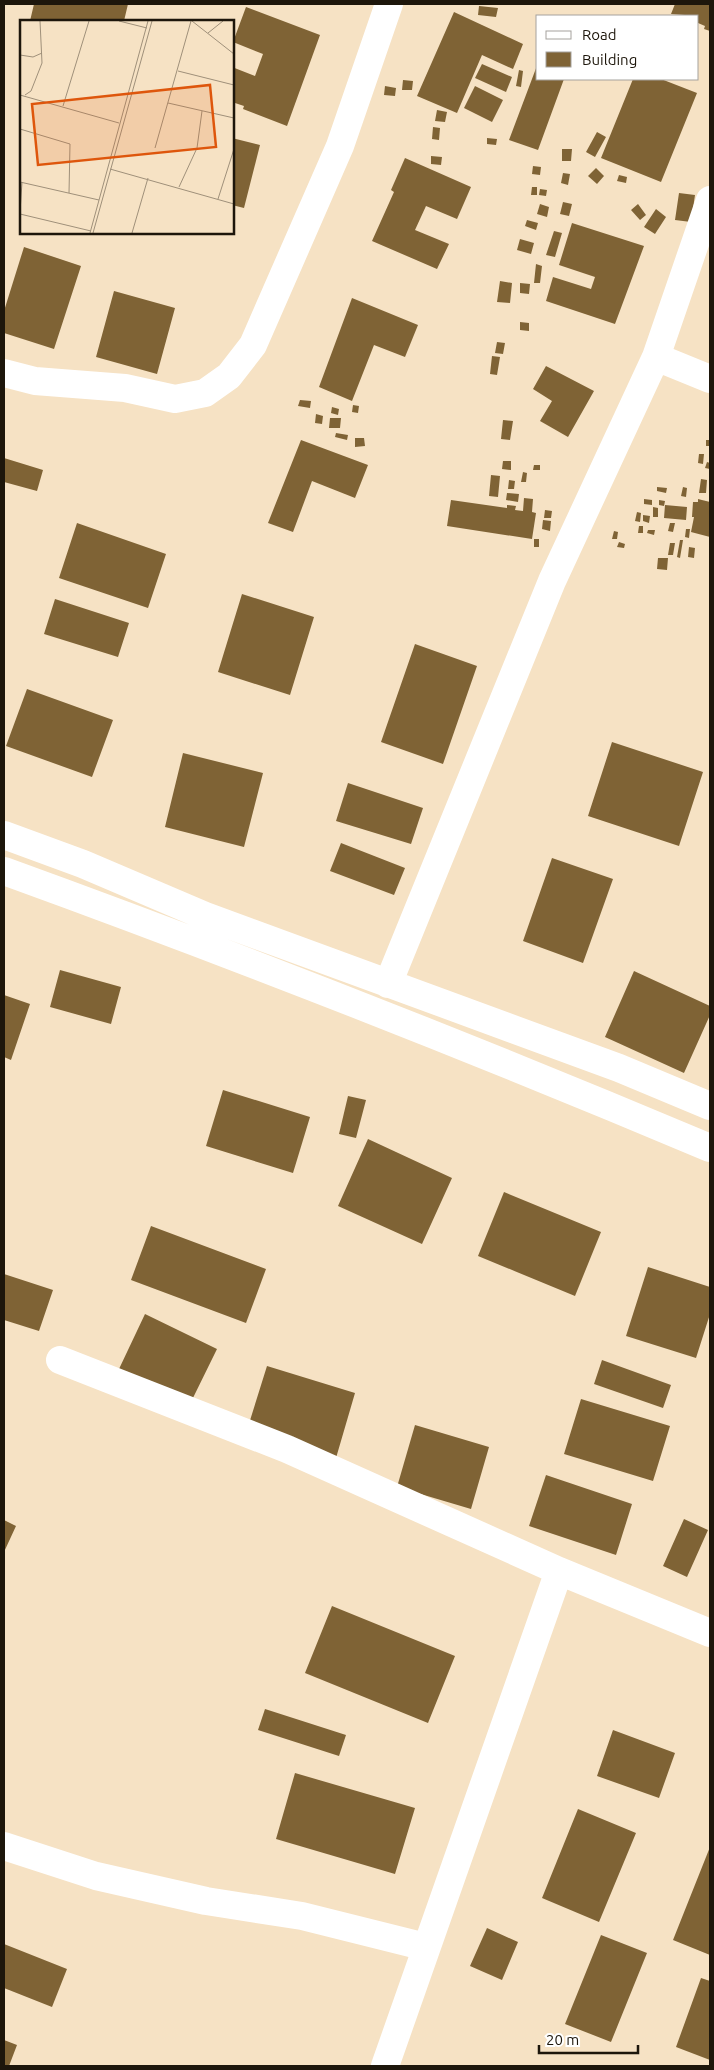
<svg xmlns="http://www.w3.org/2000/svg" width="714" height="2070" viewBox="0 0 714 2070" font-family="Ubuntu,sans-serif">
<style>
.building{fill:#7f6335}
.lines{fill:none;stroke-linecap:round;stroke-linejoin:round}
.minor{stroke:#fff;stroke-width:28}
.inset-road{fill:none;stroke:#9f907a;stroke-width:1}
.view{fill:#de560c;fill-opacity:0.15;stroke:#de560c;stroke-width:2.5}
.inset-edge{fill:none;stroke:#1d160b;stroke-width:2.5}
</style>
<rect width="100%" height="100%" fill="#f6e2c4"/>
<path class="building" d="M34,4h94l-4,17h-94z
M675,4h35v27l-6,-2 1,-3 -7,-3v-7l-27,-2z
M479,6l19,2 -2,9 -18,-2z
M246,7l74,28 -33,91 -44,-17 1,-3 -12,-4v-35l23,9 8,-22 -30,-12z
M454,12l69,32 -10,25 -31,-14 -25,58 -40,-17z
M538,63v16h26l-26,71 -29,-10z
M482,64l30,13 -6,15 -31,-14z
M519,70l4,1 -2,16 -5,-1z
M633,79h28l36,14 -36,89 -60,-24z
M403,80l10,1 -1,9h-10z
M385,86l11,2 -1,8 -11,-1z
M475,86l28,14 -11,22 -28,-14z
M437,110l10,2 -2,10 -10,-1z
M433,127l7,1 -1,12 -7,-1z
M597,132l9,5 -11,20 -9,-5z
M232,138l28,7 -16,63 -12,-3z
M487,138l10,1 -1,6 -9,-1z
M562,149h10l-1,12h-9z
M431,156l11,1 -1,8 -10,-1z
M405,158l66,29 -14,32 -31,-13 -11,24 34,14 -12,25 -65,-28 22,-49 -3,-2z
M533,166l8,1 -1,8 -8,-1z
M596,168l8,8 -7,8 -9,-8z
M563,173l7,1 -2,11 -7,-2z
M619,175l8,2 -1,6 -9,-2z
M532,187h5v8h-6z
M540,189l7,1 -1,6 -7,-1z
M679,193l16,2 -4,27 -16,-2z
M563,202l9,2 -3,12 -9,-2z
M540,204l9,3 -2,10 -10,-3z
M638,204l8,11 -6,5 -9,-10z
M656,209l10,8 -11,17 -11,-7z
M527,220l11,3 -2,7 -11,-4z
M572,223l72,23 -29,78 -69,-23 7,-24 38,12 4,-12 -36,-12z
M554,231l8,2 -7,24 -9,-2z
M520,239l14,4 -3,11 -14,-4z
M24,247l57,19 -27,83 -50,-16v-22z
M536,264l6,2 -2,17h-6z
M500,281l12,2 -2,20 -13,-1z
M520,283l10,1 -1,10 -9,-1z
M114,291l61,17 -18,66 -61,-17z
M352,298l66,27 -13,32 -31,-12 -22,56 -33,-14z
M520,322l9,1v8l-9,-1z
M497,342l8,1 -2,11 -8,-1z
M492,356l8,1 -3,18 -7,-1z
M546,366l48,25 -26,46 -28,-16 12,-20 -19,-12z
M300,400l11,1 -1,7 -12,-2z
M353,405l6,1 -1,7 -6,-1z
M332,407l7,2 -1,6 -7,-2z
M316,414l7,2 -1,8 -7,-1z
M330,418h11l-1,10h-11z
M503,420l10,1 -3,19 -9,-1z
M336,433l12,2 -1,5 -12,-3z
M355,438h9l1,8 -10,1z
M301,440l67,25 -13,33 -43,-17 -19,51 -25,-9z
M706,440h4v6h-4z
M699,454h5l-1,10 -5,-1z
M4,458l39,12 -6,21 -33,-9z
M503,461h8v9l-9,-1z
M707,462l3,1v6l-5,-1z
M534,465h6v5h-7z
M523,472l4,1 -1,9h-5z
M491,475l9,1 -2,21 -9,-1z
M701,479l6,1 -1,13h-7z
M509,480l6,1 -1,8h-6z
M657,487l10,1 -1,5 -9,-2z
M683,487l4,1 -1,9 -5,-1z
M507,493l12,1 -1,8 -12,-2z
M524,498l9,1 -1,13 4,1 -4,26 -85,-13 4,-26 56,8v-3l9,1 -1,4 8,1z
M644,499l8,1v5l-8,-1z
M698,499l12,3v35l-19,-5 3,-15h-2l1,-15h5z
M659,500l6,1 -1,5 -5,-1z
M665,505l22,2 -1,13 -22,-2z
M653,507l5,1v9h-5z
M545,510l7,1 -1,7h-7z
M637,512l4,1 -1,9 -5,-1z
M643,515l7,1 -1,7 -6,-2z
M543,520l8,1 -1,10 -8,-2z
M77,523l89,31 -18,54 -89,-30z
M670,523h5l-2,9 -5,-1z
M639,526h4v7h-5z
M686,529h4l-1,9 -4,-1z
M648,530h7l-1,5 -7,-2z
M614,531l4,1 -1,7h-5z
M534,539h5v8h-5z
M680,540h3l-3,18 -3,-1z
M619,542l6,2 -1,4 -7,-1z
M670,543h5l-2,12h-5z
M689,547l6,1 -1,10 -6,-1z
M658,558h10l-1,12 -10,-1z
M242,594l72,23 -24,78 -72,-23z
M55,599l74,24 -11,34 -74,-23z
M415,644l62,22 -34,98 -62,-22z
M27,689l86,31 -21,57 -86,-31z
M612,742l91,30 -24,74 -91,-30z
M183,753l80,20 -19,74 -79,-20z
M348,783l75,25 -12,36 -75,-23z
M341,843l64,25 -11,27 -64,-24z
M552,858l61,21 -30,84 -60,-22z
M60,970l61,17 -10,37 -61,-17z
M634,971l76,35v9l-26,58 -79,-36z
M4,995l26,9 -19,56 -7,-3z
M223,1090l87,27 -17,56 -87,-27z
M348,1096l18,4 -10,38 -17,-4z
M368,1139l84,39 -30,66 -84,-38z
M504,1192l97,40 -26,64 -97,-40z
M151,1226l115,43 -20,54 -115,-43z
M648,1267l62,20v27l-14,44 -70,-22z
M4,1274l49,16 -14,41 -35,-11z
M145,1314l72,35 -27,55 -71,-35z
M602,1360l69,25 -8,23 -69,-24z
M267,1366l88,27 -19,65 -89,-28z
M581,1399l89,27 -17,55 -89,-27z
M415,1425l74,22 -18,62 -74,-22z
M546,1475l86,29 -16,51 -87,-29z
M684,1519l24,11 -21,47 -24,-11z
M4,1520l12,6 -12,26z
M332,1606l123,50 -27,67 -123,-50z
M265,1709l81,26 -7,21 -81,-26z
M613,1730l62,23 -16,45 -62,-22z
M295,1773l120,35 -20,66 -119,-35z
M578,1809l58,24 -37,89 -57,-24z
M710,1847v108l-37,-15z
M487,1928l31,14 -16,38 -32,-14z
M601,1935l46,18 -36,89 -46,-18z
M4,1944l63,25 -15,38 -48,-19z
M701,1978l9,3v79l-34,-13z
M4,2040l13,5 -8,21h-5z"/>
<g class="lines">
<path class="minor" d="M656,357l54,22
M4,373l31,8 90,7 50,11 30,-6 24,-17 24,-31 87,-199 49,-142
M4,835l79,29 122,52 414,152 91,38
M4,871c237,86 473,179 706,277
M388,984l164,-403 104,-224 54,-157
M60,1360l227,89 272,122 151,62
M4,1846l92,30 110,25 96,15 124,31
M385,2066l174,-495"/>
</g>
<g transform="translate(20 20)">
<rect width="214" height="214" fill="#f6e2c4"/>
<path class="inset-road" d="M99,1l28,7M172,1l42,33M188,13l15,-12M0,35l13,2 9,-4M158,51l56,14M0,75l99,28M5,75l6,-4 11,-28 -2,-42M148,83l66,15M43,86l26,-85M0,109l50,15 -1,49M135,128l36,-127M90,149l124,35M0,162l79,18M159,167l18,-39 5,-37M198,179l16,-50M0,192l2,-30M0,194l71,17M70,213l58,-212M73,213l59,-212M112,213l16,-55"/>
<path class="view" d="M190,65l6,62 -178,18 -6,-61z"/>
<rect width="214" height="214" class="inset-edge"/>
</g>
<rect width="714" height="2070" fill="none" stroke="#1d160b" stroke-width="10"/>
<rect x="536" y="15" width="162" height="65" fill="#ffffff" stroke="#a5a29d"/>
<rect x="546" y="31" width="25" height="8" fill="#ffffff" stroke="#a5a29d"/>
<text x="582" y="40" font-size="15" fill="#1d160b">Road</text>
<rect x="546" y="52" width="25" height="15" fill="#7f6335" stroke="#a5a29d"/>
<text x="582" y="65" font-size="15" fill="#1d160b">Building</text>
<path d="M539 2045v8h99v-8" fill="none" stroke="#1d160b" stroke-width="2.5"/>
<text x="546" y="2045" font-size="15" fill="#1d160b" stroke="#ffffff" stroke-width="4" paint-order="stroke">20 m</text>
</svg>
